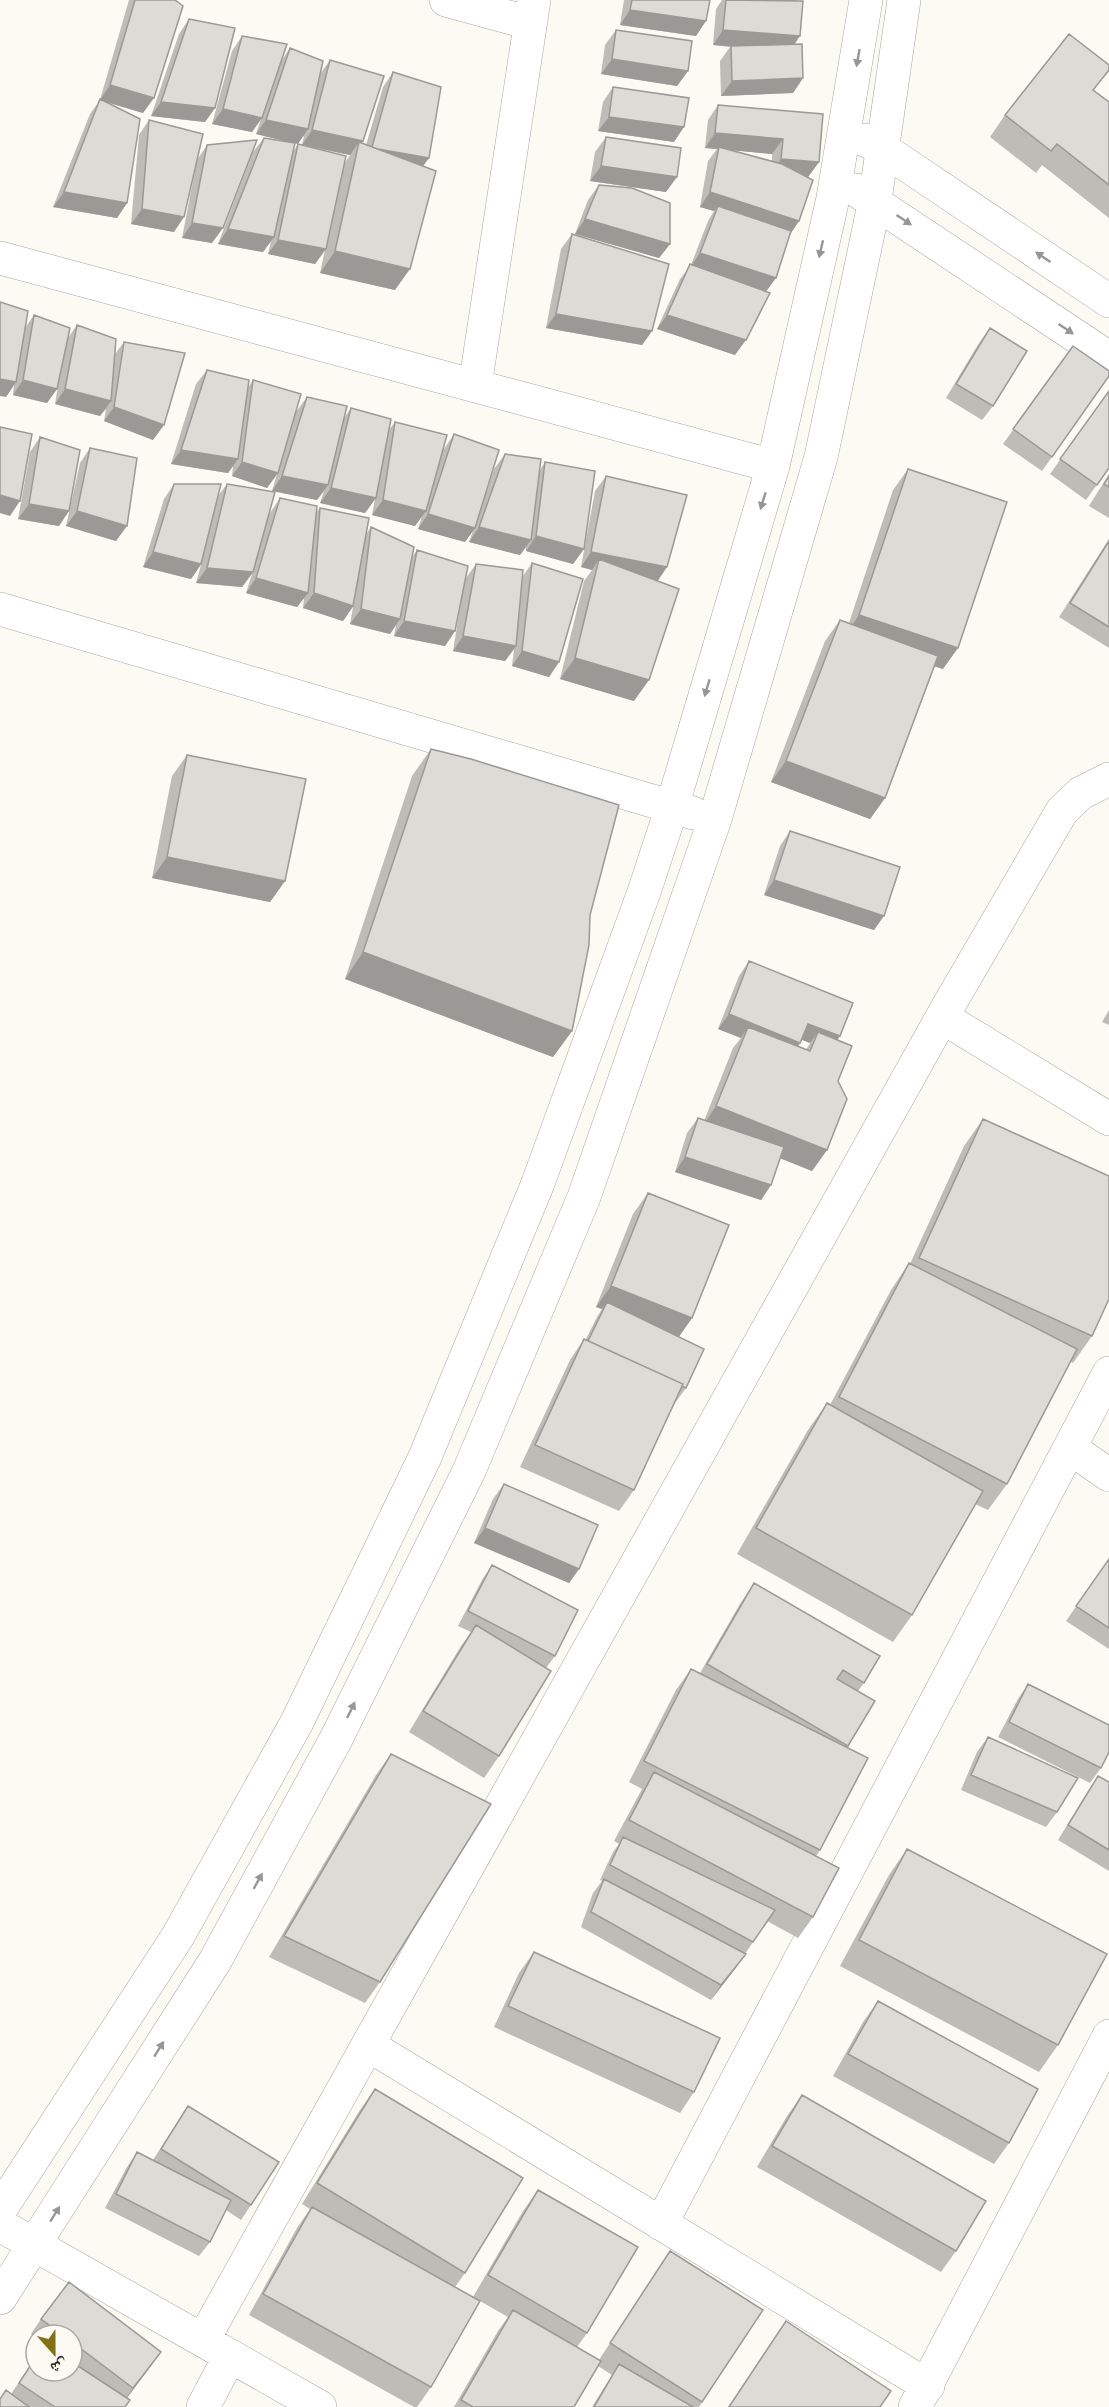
<svg xmlns="http://www.w3.org/2000/svg" width="1109" height="2407" viewBox="0 0 1109 2407" font-family="Commissioner,'Noto Naskh Arabic',sans-serif">
<style>
.lines{fill:none;stroke-linecap:round;stroke-linejoin:round}
.minor-casing{stroke:#a8a7a1;stroke-width:34}
.minor{stroke:#fff;stroke-width:33}
.wall{fill:#bdbcb7;fill-rule:evenodd}
.shaded-wall{fill:#9a9995}
.building{fill:#dcdbd5;stroke:#9a9995;stroke-width:1.5}
.oneway{fill:#979696}
</style>
<rect width="100%" height="100%" fill="#fbfaf3"/>
<g class="lines">
<g class="minor-casing">
<path id="minor" d="M446,0l84,23
M865,140l18,9 226,152
M856,190l253,168
M0,258l773,208
M475,386l59,-386
M0,609l693,204
M942,1017l167,102
M1070,1448l39,27
M368,2045l560,341
M0,2210l178,-274 119,-214 128,-265 113,-274 106,-291 28,-85 101,-341 60,-268 33,-198
M661,2224l448,-851
M0,2225l320,182
M0,2298l215,-337 121,-222 133,-268 115,-274 131,-378 106,-362 54,-257 29,-200
M203,2340l747,-1337 112,-192 19,-18 28,-14
M203,2407l27,-51
M915,2407l194,-371"/>
</g>
<use href="#minor" class="minor"/>
</g>
<path class="wall" d="M129,0h46l-32,113 -41,-12 25,102 -10,15 -64,-11 37,-93 10,-14z
M624,0h86l-14,36 -76,-11z
M722,0h75l-2,44 8,34 -10,15 -72,3 -1,-35 10,-14 -17,-2 3,-36z
M189,19l26,89 -10,14 -54,-6 28,-82z
M616,30l72,41 -11,15 -76,-12 4,-29z
M242,36l40,24 8,-12 30,26 10,-14 33,81 -1,2 4,2 17,-58 10,-15 36,86 -6,8 -28,124 -75,-17 5,-23 -10,14 -47,-10 3,-13 -8,11 -45,-8 35,-92 11,-14 19,3 -27,-7 5,-15 -9,13 -40,-8 20,-73zM304,136l-2,9 48,10 -5,8 -47,-19 -5,8 2,-9z
M613,87l61,55 -76,-11 5,-29z
M1094,91l15,11v116l-67,-53 -6,8 -46,-36 15,-22z
M718,105l105,9 -4,48 -11,15 -9,44 -9,13 -24,57 -31,64 -78,-26 23,-50 11,-14 17,-44 6,-10 -14,-4 8,-46 9,-12 -12,-1 3,-28zM732,150l40,4v7z
M149,120l48,40 10,-15 5,98 -30,-5 15,-78 -23,72 -43,-8 8,-89z
M606,137l60,55 -76,-11 5,-29z
M599,185l71,59 -11,14 -84,-24 13,-34z
M572,234l80,97 -10,14 -96,-17 15,-79z
M34,315l34,23 9,-13 38,29 9,-12 29,98 -49,-19 2,-12 -6,7 -45,-12 4,-24 -2,9 -10,14 -34,-8 1,-10 -8,12 19,-69z
M990,328l3,78 -11,14 -36,-22 33,-55z
M1073,346l36,30 -67,95 -39,-27z
M207,370l41,18 5,-8 43,32 11,-15 37,21 7,-10 38,22 6,-8 49,27 10,-15 33,57 7,-22 11,-15 35,16 5,-8 39,87 -11,15 -47,-13v-4l-6,8 -51,-13 4,-11 -8,11 -47,-13 4,-13 -7,10 -43,-11 3,-16 -10,14 -45,-10 4,-12 -7,9 -45,-9 5,-17 -10,14 -35,-12 1,-10 -5,7 -57,-9 25,-80z
M1109,391v77l-23,32 -36,-26z
M40,437l19,89 -41,-7 12,-67z
M90,448l26,93 -50,-15 14,-63z
M908,469l35,200 -8,-3 -50,132 -15,21 -99,-37 54,-141 15,-21 9,3 44,-133z
M1109,474v44l-20,-12z
M606,476l51,105 -23,120 -74,-22 24,-98 8,-11 -11,-3 14,-76z
M174,484l44,12 9,-12 43,29 10,-15 36,14 4,-4 46,26 5,-7 41,30 5,-7 49,28 10,-14 47,12 9,-13 27,99 -10,15 -37,-11 2,-17 -9,12 -52,-10 10,-62 -8,42 -10,15 -51,-10 2,-11 -6,9 -40,-10 3,-17 -10,14 -40,-13 1,-10 -7,9 -51,-14 6,-19 -10,13 -46,-4 5,-18 -10,14 -48,-12 21,-68z
M1109,539v109l-50,-31z
M431,749l159,166 -18,116 -19,26 -208,-78 67,-203z
M187,755l98,126 -15,21 -118,-24 20,-102z
M790,831l84,99 -110,-35 16,-49z
M749,961l89,79v41l-11,69 -15,21 -32,-13 -9,27 -10,15 -86,-28 12,-39 11,-15 6,3 29,-73 8,-10 -23,-9 21,-53zM802,1040l8,3 -4,7 -8,-3z
M1109,1010v15l-7,-3z
M983,1119l109,217 -19,27 -3,-2 -63,123 -19,26 -13,-6 -63,111 -19,27 -156,-88 71,-124 19,-27 3,2 61,-115 18,-27 1,1 54,-118z
M648,1193l44,125 -13,19 7,51 -11,15v-1l-41,88 -15,21 -99,-44 50,-107 14,-21h2l11,-22 5,-8 -6,-2 37,-93z
M504,1484l75,85 -10,14 -95,-40 19,-44z
M1109,1559v90l-43,-28z
M492,1565l63,91 -9,12 -47,88 -15,22 -75,-46 52,-86 10,-14 -13,-6 24,-46z
M754,1583l110,100 -6,8 17,10 -28,47 -27,102 -4,6 -3,61 -15,21 -31,-17 -32,48 -24,31 -130,-73 12,-34 9,-12 -2,-1 13,-28 6,-8 -5,-3 28,-52 -13,-7 47,-92 15,-21 9,4 40,-69z
M1028,1684l73,84 -11,15 -92,-46 20,-38z
M988,1737l69,75 -11,15 -85,-37 16,-38z
M391,1754l-11,228 -15,21 -96,-46 107,-182z
M1098,1776l11,6v89l-51,-31 30,-49z
M907,1849l151,196 -19,27 -199,-106 49,-91z
M534,1952l160,140 -14,21 -186,-86 25,-54z
M878,2001l131,142 -15,21 -161,-88 30,-54z
M375,2089l90,184 -10,14 -24,100 -14,20h-3l-165,-92 48,-87 13,-19 -8,-5 58,-94z
M802,2095l154,156 -15,21 -184,-105 30,-51z
M188,2106l63,99 -10,15 -15,-10 -16,32 -11,14 -94,-48 22,-41 10,-15 16,8 25,-39z
M538,2190l49,143 -10,14 22,13 71,-109 93,59 -64,97h-107l20,-32 -14,-9 -24,41h-120l44,-76 10,-14 -35,-20 50,-86z
M41,2319l120,33 -34,46 -2,9h-125l11,-13 25,-37 36,14v-36h-36v3l-5,-4z
M786,2321l94,86h-152z"/>
<path class="shaded-wall" d="M630,10l76,11 -10,15 -76,-11z
M723,30l77,6 -10,15 -77,-6z
M612,59l76,12 -11,15 -76,-12z
M803,78l-10,15 -72,3 11,-15z
M110,85l44,13 -11,15 -43,-13z
M161,102l54,6 -10,14 -54,-6z
M223,109l39,9 -10,14 -40,-8z
M609,117l75,10 -10,15 -76,-11z
M266,120l42,9 -10,15 -42,-10z
M312,130l51,11 -5,8 1,-7 -9,13 -48,-10z
M715,133l68,6 -11,15 -54,-5 1,-2 -2,2 -12,-1z
M371,148l58,10 -11,15z
M781,159l38,3 -11,15 -37,-3z
M601,166l76,11 -11,15 -76,-11z
M64,192l63,11 -10,15 -64,-11z
M710,192l89,29 -10,15 -71,-30 -4,5 -14,-4z
M142,209l42,8 -10,15 -43,-8z
M585,219l85,25 -11,14 -84,-24z
M192,223l31,5 -11,15 -30,-5z
M228,229l46,8 -11,15 -45,-8z
M278,240l48,9 -11,15 -47,-10z
M335,251l75,18 -15,21 -75,-17z
M700,253l76,25 -11,15 -75,-25z
M556,314l96,17 -10,14 -96,-17z
M667,315l79,25 -11,15 -78,-26z
M0,379l16,3 -10,15 -6,-1z
M23,380l34,9 -10,14 -34,-8z
M65,389l46,12 -11,15 -45,-12z
M114,407l50,18 -11,15 -49,-19z
M181,450l57,9 -10,14 -57,-9z
M242,462l36,11 -11,15 -35,-12z
M282,476l46,9 -11,15 -45,-9z
M331,488l45,10 -11,15 -45,-10z
M0,495l20,6 -10,15 -10,-3z
M383,500l43,11 -11,15 -43,-11z
M29,504l40,7 -10,15 -41,-7z
M77,511l50,15 -11,15 -50,-15z
M428,514l47,14 -10,14 -47,-13z
M479,527l52,13 -11,15 -51,-13z
M536,536l48,13 -11,15 -47,-13z
M153,552l48,12 -10,15 -48,-12z
M591,552l76,15 -10,15 -58,-23 -7,11 -11,-3z
M207,568l46,4 -11,15 -46,-4z
M256,578l52,15 -11,14 -51,-14z
M314,593l39,13 -10,15 -40,-13z
M361,609l39,10 -10,15 -40,-10z
M859,615l99,33 -15,21 -99,-32z
M404,621l51,10 -10,15 -51,-10z
M463,636l53,10 -11,15 -52,-10z
M522,651l37,11 -10,15 -37,-11z
M575,658l74,22 -15,21 -74,-22z
M786,761l99,37 -15,21 -99,-37z
M167,857l118,24 -15,21 -118,-24z
M774,880l110,36 -10,14 -110,-35z
M363,952l209,79 -19,26 -208,-78z
M729,1014l71,29 -10,15 -42,-31 -7,11 -23,-9z
M808,1024l32,12 -10,15 -12,-19 -8,11 -12,-5z
M716,1106l111,44 -15,21 -110,-44z
M685,1157l86,28 -10,15 -86,-28z
M611,1286l81,32 -15,21 -70,-37 -5,7 -6,-2z
M485,1528l94,41 -10,14 -95,-40z
M746,1954l-11,15 -24,31 10,-15z
M161,2352l-10,14 -28,37 10,-15z"/>
<path class="building" d="M135,0h40l8,6 -29,92 -44,-13z
M632,0h78l-4,21 -76,-11z
M726,0l77,1 -3,35 -77,-6z
M189,19l46,9 -20,80 -54,-6z
M616,30l76,11 -4,30 -76,-12z
M1069,34l40,31v5l-16,20 16,12v83l-52,-41 -6,7 -46,-36z
M242,36l45,8 -25,74 -39,-9z
M802,44l1,34 -71,3 -1,-35z
M290,48l33,13 -15,68 -42,-9z
M330,60l54,16 -21,65 -51,-11z
M393,72l48,15 -12,71 -51,-9 -6,-2z
M613,87l76,11 -5,29 -75,-10z
M100,99l40,20 -13,84 -63,-11z
M718,105l105,9 -4,48 -38,-3 2,-20 -68,-6z
M149,120l54,14 -19,83 -42,-8z
M606,137l75,11 -4,29 -76,-11z
M264,138l31,5 -21,94 -46,-8z
M257,140l-34,88 -31,-5 15,-78z
M359,142l77,29 -26,98 -75,-18z
M298,144l48,12 -20,93 -48,-9z
M719,147l63,17 31,16 -14,41 -89,-29z
M599,185l33,3 38,15v41l-85,-25z
M718,206l73,25 -15,47 -76,-25z
M572,234l97,30 -17,67 -96,-17z
M690,264l80,29 -24,47 -79,-25z
M0,302l28,9 -12,71 -16,-3z
M34,315l36,13 -13,61 -34,-9z
M77,325l39,14 -5,62 -46,-12z
M990,328l37,23 -34,55 -37,-22z
M124,342l61,11 -21,72 -50,-18z
M1073,346l36,25v5l-57,81 -39,-28z
M207,370l42,10 -11,79 -57,-9z
M253,380l48,14 -23,79 -36,-11z
M1109,391v77l-12,17 -37,-26z
M307,397l40,9 -19,79 -46,-9z
M351,408l40,11 -15,79 -45,-10z
M395,422l52,13 -21,76 -43,-11z
M0,427l32,7 -12,67 -20,-6z
M454,434l45,16 -24,78 -47,-14z
M40,437l40,13 -11,61 -40,-7z
M90,448l47,10 -10,68 -50,-15z
M505,454l36,5 -10,81 -52,-13z
M545,462l50,9 -11,78 -48,-13z
M908,469l99,33 -49,146 -99,-33z
M606,476l81,19 -20,72 -76,-15z
M1109,476v11l-5,-3z
M174,484h47l-20,80 -48,-12z
M227,484l48,8 -22,80 -46,-4z
M280,498l37,8 -9,87 -52,-15z
M320,508l49,10 -16,88 -39,-13z
M371,527l43,20 -14,72 -39,-10z
M1109,541v86l-39,-24z
M417,550l51,16 -13,65 -51,-10z
M599,559l80,30 -30,91 -74,-22z
M532,563l51,16 -24,83 -37,-11z
M476,564l47,6 -7,76 -53,-10z
M840,620l98,36 -53,142 -99,-37z
M431,749l40,10 148,46 -29,110 -1,30 -17,86 -209,-79z
M187,755l119,24 -21,102 -118,-24z
M790,831l110,36 -16,49 -110,-36z
M749,961l104,42 -13,33 -32,-12 -8,19 -71,-29z
M748,1027l62,24 8,-19 34,14 -14,35 9,18 -20,51 -111,-44z
M698,1118l86,29 -13,38 -86,-28z
M983,1119l126,57v123l-17,37 -173,-78z
M648,1193l81,32 -37,93 -81,-32z
M909,1263l168,86 -70,135 -168,-87z
M607,1302l97,47 -18,39 -4,-2 1,-2 -95,-43z
M584,1339l99,45 -49,106 -99,-45z
M827,1403l156,88 -71,124 -156,-87z
M504,1484l94,41 -19,44 -94,-41z
M1109,1559v69l-33,-22z
M492,1565l86,45 -23,46 -87,-45z
M754,1583l126,73 -16,27 -21,-13 -6,9 38,22 -27,45 -141,-82z
M476,1625l75,46 -52,85 -76,-45z
M691,1669l177,89 -48,92 -176,-89z
M1028,1684l81,41v27l-8,16 -92,-46z
M988,1737l90,41 -21,34 -86,-37z
M391,1754l100,50 -111,178 -96,-46z
M654,1772l185,96 -26,49 -184,-97z
M1098,1776l11,6v68l-41,-25z
M623,1837l152,73 -22,32 -143,-77z
M907,1849l200,105 -49,91 -199,-105z
M604,1879l142,75 -25,31 -130,-73z
M534,1952l186,86 -26,54 -186,-86z
M878,2001l160,88 -29,54 -161,-89z
M375,2089l148,89 -58,95 -148,-90z
M802,2095l184,106 -30,50 -184,-105z
M188,2106l91,56 -28,43 -90,-56z
M137,2152l94,48 -21,42 -94,-48z
M538,2190l100,57 -51,86 -99,-58z
M312,2207l168,94 -49,86 -168,-93z
M670,2251l93,59 -61,92 -92,-59z
M69,2282l92,70 -28,36 -61,-46v-7h-9l-22,-16z
M513,2310l88,51 -27,46h-101l-12,-7z
M786,2321l105,70 -11,16h-151z
M36,2357v14h36v-9l58,38 -5,7h-70l-36,-24z
M619,2364l74,43h-99z
M6,2390l23,17h-29v-8z"/>
<defs><path id="oneway-solid" d="M-6-.8H1V-3.2L6.5 0L1 3.2V.8H-6Z" transform="scale(1.5)"/></defs>
<g class="oneway">
<use href="#oneway-solid" transform="translate(858 58) rotate(100)"/>
<use href="#oneway-solid" transform="translate(904 220) rotate(34)"/>
<use href="#oneway-solid" transform="translate(821 249) rotate(103)"/>
<use href="#oneway-solid" transform="translate(1043 257) rotate(-146)"/>
<use href="#oneway-solid" transform="translate(1066 329) rotate(34)"/>
<use href="#oneway-solid" transform="translate(763 501) rotate(107)"/>
<use href="#oneway-solid" transform="translate(707 688) rotate(107)"/>
<use href="#oneway-solid" transform="translate(351 1710) rotate(-64)"/>
<use href="#oneway-solid" transform="translate(258 1881) rotate(-61)"/>
<use href="#oneway-solid" transform="translate(159 2049) rotate(-58)"/>
<use href="#oneway-solid" transform="translate(55 2214) rotate(-58)"/>
</g>
<g transform="translate(54 2353) rotate(159)"><circle r="28" fill="#fbfaf3" stroke="#a9a8a3" stroke-width="1.5"/>
<path d="M0-4.5L10 22L0 15L-10 22Z" fill="#827213"/>
<text y="-9" font-size="16" font-weight="bold" text-anchor="middle" fill="#2f2e2c">ش</text>
</g>
</svg>
